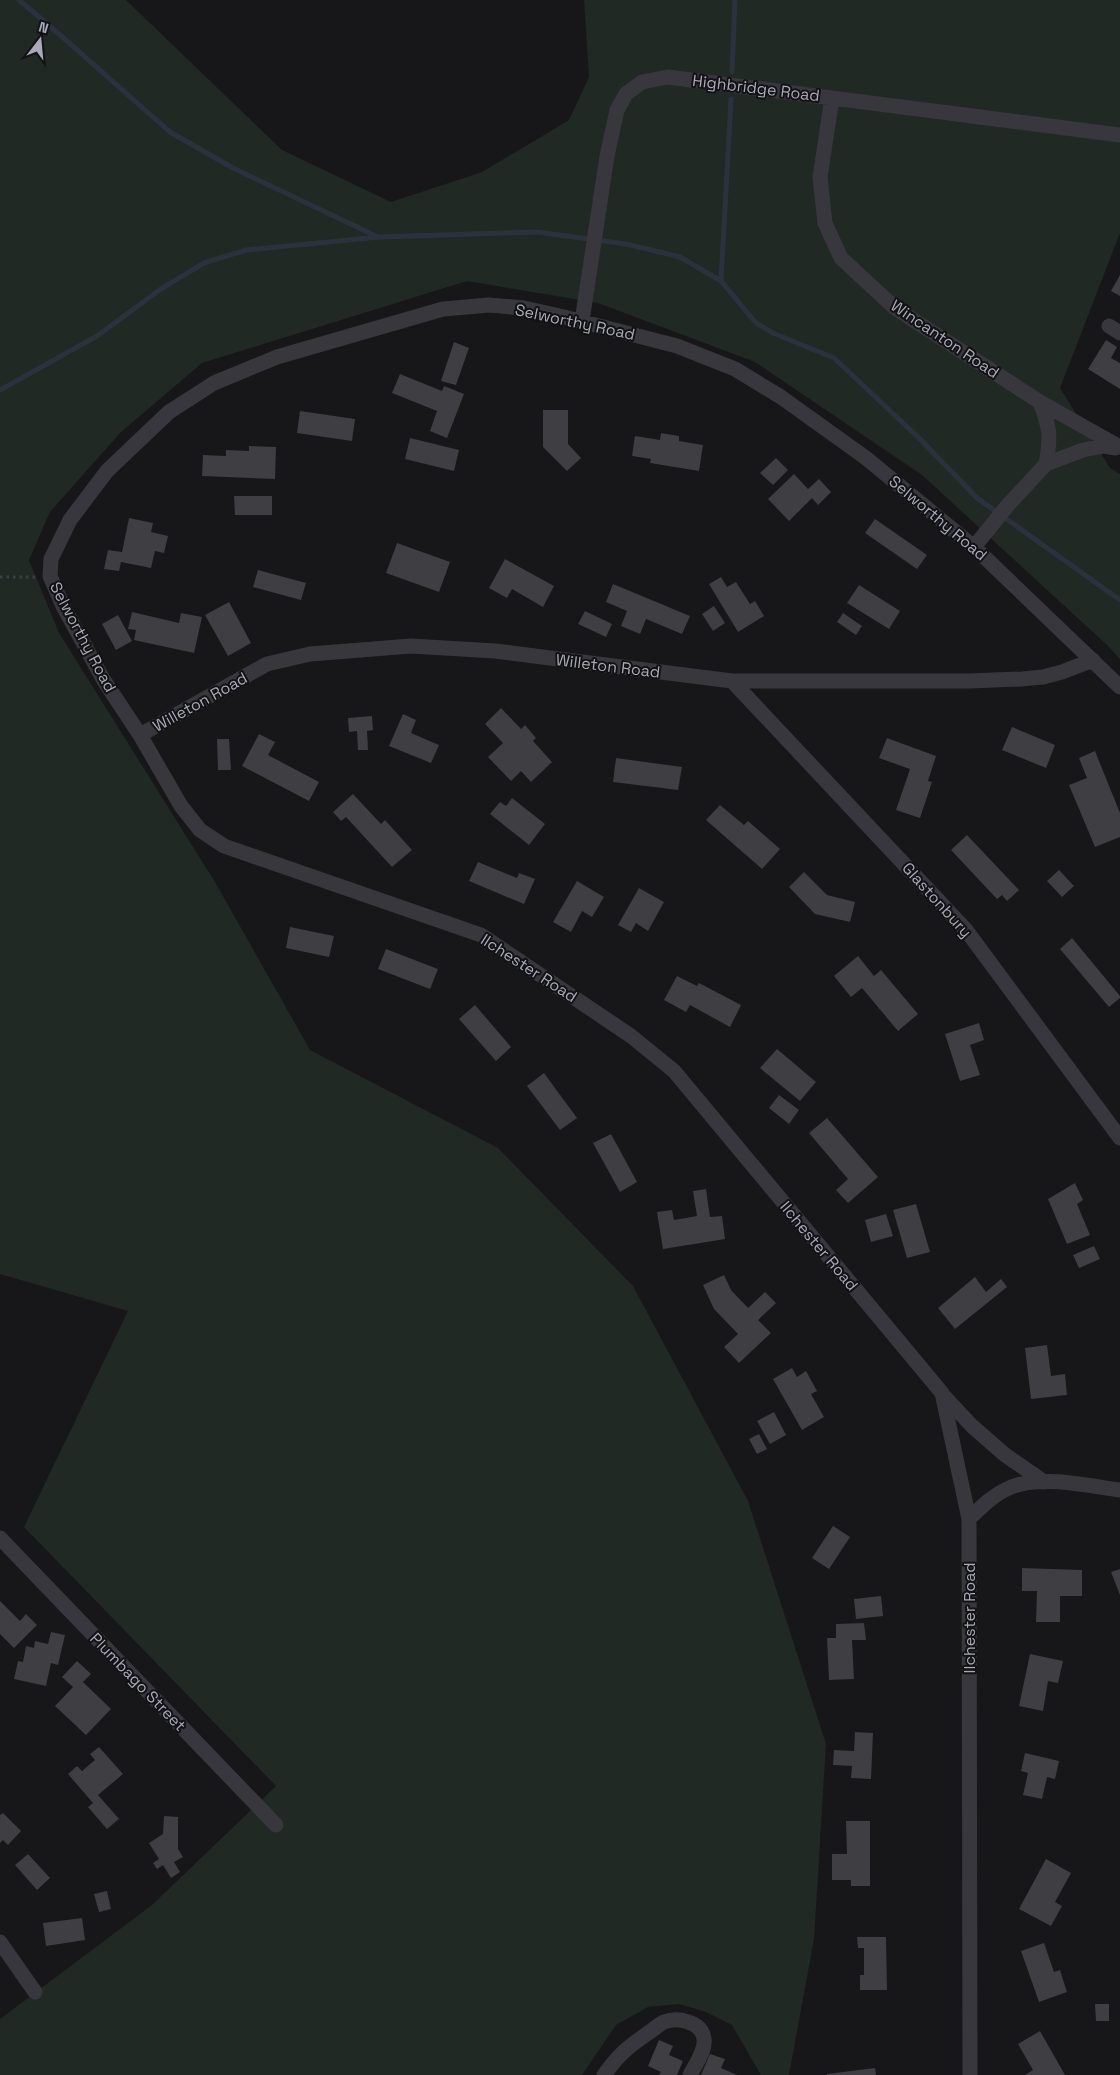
<svg xmlns="http://www.w3.org/2000/svg" width="1120" height="2075" viewBox="0 0 1120 2075" font-family="'Space Grotesk',sans-serif">
<style>
.green{fill:#202923}
.lines{fill:none;stroke-linecap:round;stroke-linejoin:round}
.stream{stroke:#2c323d;stroke-width:5}
.building{fill:#3e3e43}
.path{stroke:#3d3e45;stroke-width:3;stroke-dasharray:2.5 4;stroke-linecap:butt}
.minor{stroke:#38373e;stroke-width:15}
.labels{text-anchor:middle;dominant-baseline:central;stroke-width:4;stroke-linejoin:round;paint-order:stroke}
.street-label{font-size:16px;fill:#a8aab9;stroke:#121214}
</style>
<rect width="100%" height="100%" fill="#171719"/>
<path class="green" d="M0,0h126l156,150 109,52 91,-30 87,-52 20,-43 -5,-77h536v233l-60,155 50,80 10,6v185l-13,-14 -185,-170 -167,-113 -157,-59 -131,-22 -265,82 -82,70 -70,79 -21,48 30,73 156,249 95,168 188,98 135,138 115,215 78,243 -12,195 -25,136h-28l-29,-50 -26,-13 -27,-8 -31,3 -32,18 -34,50h-582v-56l152,-114 124,-119 -252,-259 104,-216 -128,-37z"/>
<g class="lines">
<path class="stream" d="M19,0l40,34 111,98 63,36 145,69
M732,72l3,-72
M721,281l10,-182
M0,390l97,-54 64,-47 43,-26 42,-13 133,-13 158,-5 89,12 54,13 41,24 35,42 17,10 61,25 87,82 56,58 143,102"/>
</g>
<path class="building" d="M1120,275v21l-9,-5z
M1106,340l11,7 -6,11 9,5v26l-32,-20z
M454,342l15,6 -13,37 -15,-4z
M400,374l42,17 2,-5 20,8 -17,44 -17,-7 7,-20 -45,-18z
M543,410h25v34l13,14 -14,13 -24,-24z
M300,411l55,8 -3,22 -55,-8z
M661,433l18,3v5l24,4 -4,26 -49,-8 1,-4 -19,-3 3,-20 25,4z
M410,438l49,12 -5,21 -49,-12z
M249,446l27,1 -1,32 -73,-3 1,-21 23,1v-6l23,1z
M776,458l12,12 -15,15 -13,-12z
M794,474l14,15 11,-10 12,13 -13,13 -6,-7 -23,23 -21,-22z
M234,496h38v19h-37z
M129,518l24,5 -2,9 17,4 -4,17 -9,-2 -4,17 -30,-6 -2,9 -15,-2 4,-19 14,2z
M875,519l52,36 -10,14 -52,-36z
M397,543l53,19 -11,30 -53,-19z
M505,559l49,27 -11,21 -31,-18 -5,9 -18,-10z
M258,570l48,13 -5,17 -48,-13z
M721,577l6,10 9,-5 14,22 5,-3 9,15 -26,16 -29,-48z
M613,584l77,32 -8,18 -36,-15 -6,15 -19,-8 6,-15 -21,-9z
M859,585l41,26 -11,18 -42,-26z
M229,602l22,41 -23,13 -23,-41z
M714,606l11,17 -12,8 -11,-17z
M585,611l27,13 -6,13 -28,-13z
M132,612l47,11 2,-10 21,4 -8,36 -60,-13 2,-10 -8,-1z
M843,613l19,13 -6,9 -19,-13z
M118,615l14,26 -16,9 -14,-26z
M501,708l20,21 4,-4 11,13 -3,3 19,21 -21,20 -10,-11 -10,10 -23,-24 15,-14 -18,-19z
M403,714l13,6 -5,13 28,12 -8,18 -42,-17z
M372,716l1,14 -6,1 1,19h-10l-1,-19 -8,1 -1,-14z
M1012,727l43,18 -9,23 -44,-18z
M259,734l16,8 -7,13 51,27 -10,19 -67,-35z
M887,738l49,18 -8,25 4,1 -12,36 -24,-8 14,-41 -31,-11z
M217,739h12l2,31h-13z
M1095,751l25,62v24l-25,10 -26,-62 18,-7 -8,-20z
M616,758l66,9 -4,23 -65,-8z
M353,794l28,30 4,-4 27,30 -20,17 -46,-50 -5,4 -8,-9z
M512,798l33,26 -16,21 -39,-31 10,-12 6,4z
M720,805l24,20 4,-4 32,28 -18,20 -56,-49z
M967,835l52,55 -12,11 -5,-6 -5,4 -46,-49z
M478,862l39,16 2,-5 16,6 -11,25 -55,-23z
M1059,870l15,16 -12,11 -15,-16z
M804,872l23,23 28,7 -5,20 -35,-8 -26,-27z
M577,881l27,16 -12,20 -10,-6 -11,21 -18,-10z
M639,888l25,14 -16,29 -12,-8 -5,9 -13,-7z
M290,927l44,9 -5,21 -43,-9z
M1072,938l48,58v2l-11,9 -49,-58z
M386,949l52,20 -8,20 -52,-20z
M858,956l16,20 7,-6 37,44 -20,17 -36,-43 -11,9 -17,-21z
M677,976l20,10 2,-3 42,22 -11,22 -40,-22 -4,7 -22,-12z
M475,1005l36,42 -15,14 -37,-42z
M979,1023l5,17 -14,5 10,30 -20,6 -15,-47z
M777,1049l39,33 -16,19 -40,-33z
M544,1073l33,45 -17,12 -33,-44z
M779,1095l20,15 -10,14 -20,-16z
M827,1118l51,59 -30,26 -12,-13 12,-11 -39,-46z
M611,1134l26,48 -17,10 -27,-49z
M1075,1183l8,17 -6,4 13,31 -23,9 -19,-45z
M706,1189l4,28 12,-1 3,23 -62,10 -6,-37 15,-2 2,10 23,-4 -4,-25z
M916,1204l14,48 -23,6 -14,-48z
M886,1214l7,22 -22,6 -6,-22z
M1094,1246l6,13 -21,9 -6,-13z
M724,1275l7,15 17,18 17,-16 11,11 -18,17 13,13 -32,30 -15,-16 14,-13 -24,-25 -11,-24z
M975,1277l11,15 15,-13 6,8 -52,42 -17,-21z
M1047,1345l4,31 14,-2 2,21 -36,4 -6,-51z
M792,1368l5,9 9,-6 11,20 -6,3 13,23 -22,13 -29,-51z
M774,1412l12,23 -16,9 -13,-23z
M759,1434l8,15 -10,5 -8,-15z
M833,1526l17,11 -21,32 -17,-11z
M1022,1568l60,2v26h-22v26h-24l1,-31h-15z
M1120,1569v26l-9,-23z
M881,1596l2,20 -27,3 -2,-20z
M0,1601l20,20 6,-7 11,11 -23,23 -14,-14z
M864,1623l2,17h-14l2,39 -25,1 -2,-42h9v-14z
M51,1632l14,3 -7,30 -7,-2 -5,23 -32,-7 4,-18 5,1 3,-16 8,2 1,-7 13,3z
M1030,1654l33,7 -5,22 -10,-2 -5,30 -24,-5z
M77,1661l14,13 -8,8 28,27 -25,26 -31,-29 18,-19 -11,-10z
M855,1732l18,1 -2,46 -20,-1 1,-12 -19,-1 1,-15 20,1z
M99,1747l24,27 -25,21 21,24 -12,10 -19,-22 5,-4 -25,-29 9,-8 5,5 13,-11 -5,-6z
M1025,1753l34,8 -4,18 -8,-2 -5,22 -19,-4 5,-22 -7,-2z
M3,1813l18,18 -13,14 -5,-5 -3,3v-28z
M164,1816l14,1v32l5,8 -9,5 6,10 -9,6 -8,-13 -6,4 -4,-6 6,-4 -10,-16 14,-9z
M846,1821h24v65h-19v-6h-19v-26h15z
M28,1854l22,24 -13,12 -22,-25z
M1046,1859l25,14 -16,29 7,4 -11,20 -32,-17z
M107,1891l4,18 -12,3 -5,-18z
M82,1918l3,22 -39,6 -3,-23z
M857,1937h29l1,53h-27v-15h4v-27h-6z
M1044,1943l10,29 6,-2 7,22 -28,10 -18,-51z
M1095,2004h14v17h-13z
M1040,2031l25,44h-40l8,-5 -15,-26z
M659,2040l14,6 -4,9 14,6 -6,14h-18l2,-3 -13,-6z
M710,2054l15,5 -4,9 16,7h-36z
M875,2068l1,7h-49v-1z"/>
<g class="lines">
<path class="path" d="M0,577h37"/>
<path class="minor" d="M832,98l-12,79 5,46 16,35 54,50 145,94 80,45
M582,321l25,-165 10,-46 9,-16 16,-12 26,-5 452,58
M1109,326l11,7
M1040,402c10,26 11,34 6,62
M974,547l34,-42 38,-41 37,-14 21,-4 12,2
M732,681l234,249 154,208
M140,735l127,-71 43,-10 101,-8 84,5 237,30h238l51,-2 22,-2 19,-5 31,-12
M943,1395l29,31 32,28 40,28
M969,1519c12,-12 24,-24 40,-31 29,-14 79,-2 111,2
M0,1538l276,287
M0,1942l35,50
M604,2075c15,-21 23,-27 44,-42 5,-3 10,-8 16,-11 13,-5 38,-1 40,17 2,12 -9,26 -14,36
M970,2075l-1,-556 -27,-126 -268,-322 -43,-35 -150,-101 -257,-89 -24,-16 -19,-24 -41,-71 -37,-56 -40,-73 -13,-30 1,-17 19,-39 37,-49 62,-59 45,-29 63,-26 166,-48 46,-4 35,3 40,9 113,29 58,23 46,28 85,61 108,89 146,140"/>
</g>
<g class="labels">
<g class="street-label">
<text transform="translate(756 88) rotate(7)">Highbridge Road</text>
<text transform="translate(575 322) rotate(12)">Selworthy Road</text>
<text transform="translate(945 339) rotate(34)">Wincanton Road</text>
<text transform="translate(938 518) rotate(40)">Selworthy Road</text>
<text transform="translate(83 637) rotate(62)">Selworthy Road</text>
<text transform="translate(608 666) rotate(7)">Willeton Road</text>
<text transform="translate(200 702) rotate(-29)">Willeton Road</text>
<text transform="translate(937 900) rotate(48)">Glastonbury</text>
<text transform="translate(529 968) rotate(33)">Ilchester Road</text>
<text transform="translate(819 1246) rotate(50)">Ilchester Road</text>
<text transform="translate(969 1618) rotate(-90)">Ilchester Road</text>
<text transform="translate(138 1682) rotate(46)">Plumbago Street</text>
</g>
</g>
<g transform="translate(40 40) rotate(16)" stroke="#121214" stroke-width="4" paint-order="stroke">
<path d="M0-4L9 19L0 12L-9 19Z" fill="#a8aab9"/>
<text y="-8" font-size="14" font-weight="bold" text-anchor="middle" fill="#a8aab9">N</text>
</g>
</svg>
